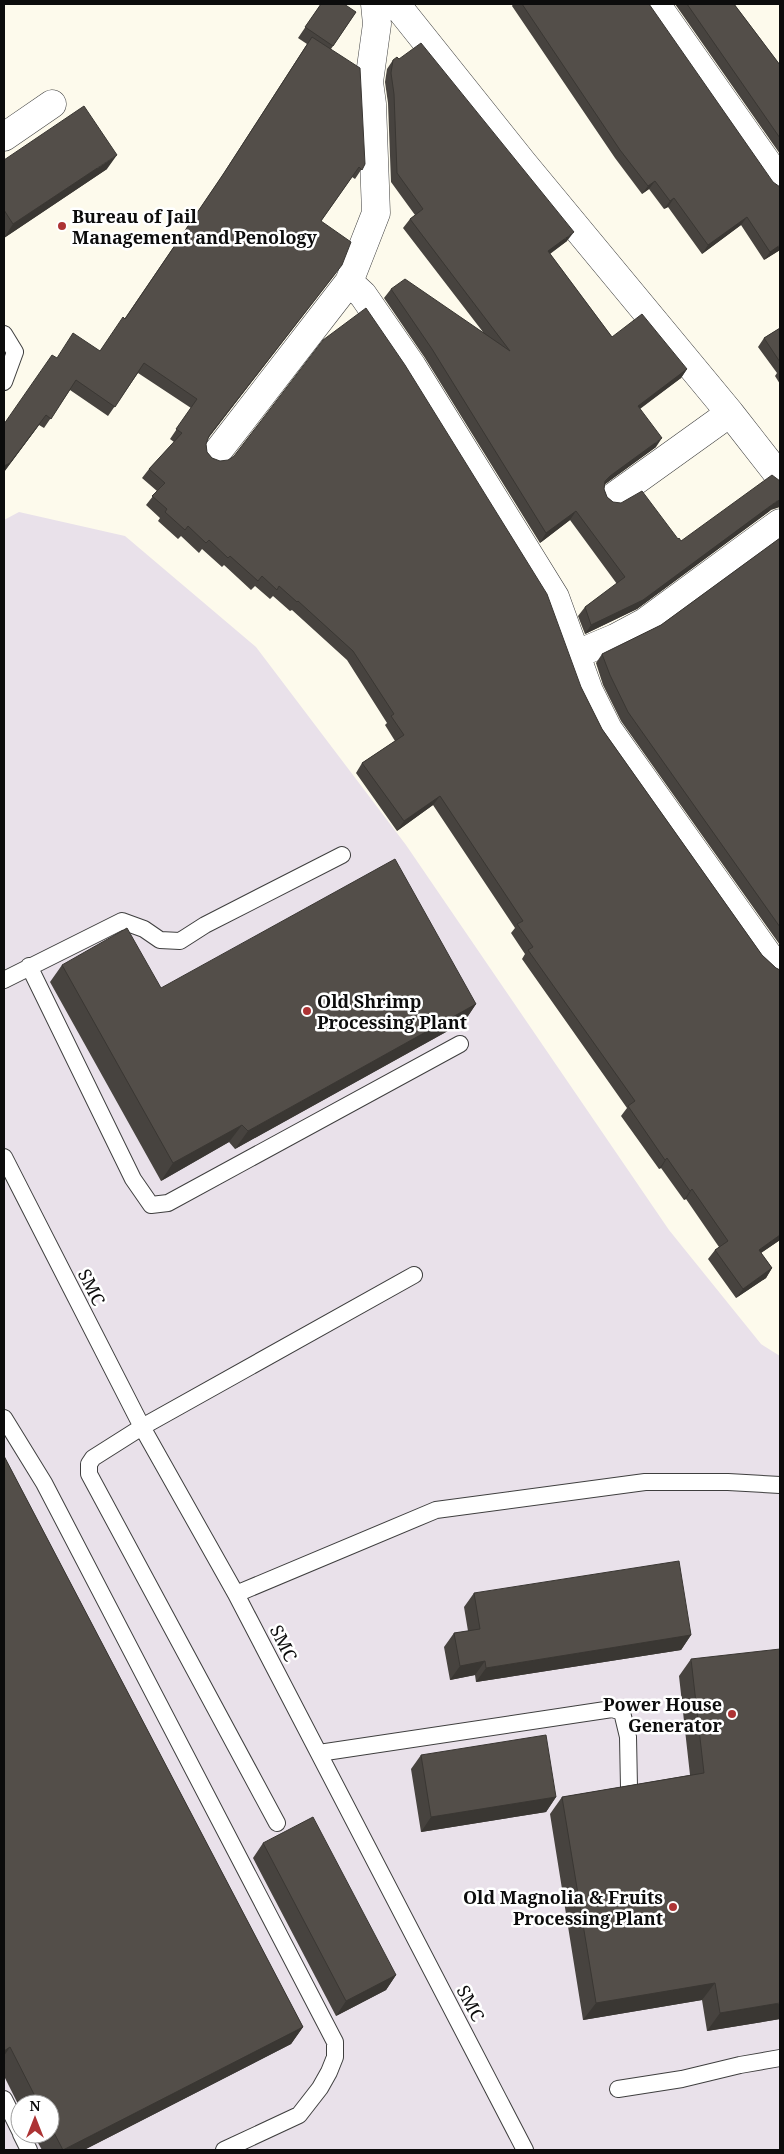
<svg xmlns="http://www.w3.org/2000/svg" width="784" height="2154" viewBox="0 0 784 2154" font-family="'Noto Serif',serif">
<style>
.industrial{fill:#e9e1ea;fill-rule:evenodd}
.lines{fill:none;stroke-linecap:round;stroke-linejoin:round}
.lane-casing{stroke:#3f3f3f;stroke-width:18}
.street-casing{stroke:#3f3f3f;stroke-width:29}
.lane{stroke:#fff;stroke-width:16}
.street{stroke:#fff;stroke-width:28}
.wall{fill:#47433f}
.shaded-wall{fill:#3a3733}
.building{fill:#534e49;stroke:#3a3733}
.poi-dot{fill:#ad3334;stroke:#fff;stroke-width:2}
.labels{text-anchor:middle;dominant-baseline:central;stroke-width:5;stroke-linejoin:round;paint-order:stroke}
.poi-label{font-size:18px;font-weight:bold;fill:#0c0c0c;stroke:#fff;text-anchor:start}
.street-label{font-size:18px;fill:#0c0c0c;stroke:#fff}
</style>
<rect width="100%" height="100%" fill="#fdfaec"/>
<path class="industrial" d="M19,512l106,24 131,111 150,198 263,385 92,114 19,12v794h-776v-1630zM20,2104h30v30h-30z"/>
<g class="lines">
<g class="lane-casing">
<path id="lane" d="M4,334l11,18 -11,30
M29,966l104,213 18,26 17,-2 292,-159
M4,980l118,-59 22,8 16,11 20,1 25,-16 137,-70
M4,1157l138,270 94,167 289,556
M4,1418l40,65 291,559v15l-6,15 -9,16 -21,27 -75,35
M236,1594l200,-84 209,-28h83l52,3
M319,1753l293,-44 10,3 6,25 1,50
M277,1823l-188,-349v-10l4,-6 49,-31 272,-152
M618,2089l64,-10 58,-14 40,-7
M4,2099l16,32
M21,2134l8,16"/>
</g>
<g class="street-casing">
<path id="street" d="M375,4l2,20 -8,58 3,22 4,109 -27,69 14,13 49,71 143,231 34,94 19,38 160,226 12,11
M396,4l127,159 207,250 50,64
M656,4l124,177
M4,137l48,-33
M215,455l134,-173
M613,497l117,-84
M577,654l38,-16 30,-16 135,-99"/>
</g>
<use href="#lane" class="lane"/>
<use href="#street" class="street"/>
</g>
<path class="wall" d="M321,4l35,8 -25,37 34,115 -10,15 -3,-2 -31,44 14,53 -127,164 -2,6 1,8 5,6 369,229 21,42 160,226 14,13 4,2v270l-19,13 11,15 -6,10 -30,20 -28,-39 7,-9 4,-3 -33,-48 -2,1 -23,-32 -2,1 -38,-53 6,-8 -105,-149 3,-5 -14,-21 4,-5 -82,-123 -36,26 -41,-58 6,-10 33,-22 -10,-16 2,-2 -40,-63 -55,-50 -2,1 -17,-15 -3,3 -15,-13 -4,4 -27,-25 -2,2 -20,-18 -3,4 -18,-17 -3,3 -20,-18 2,-3 -14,-13 11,-14 -15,-13 7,-9 25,-27 -4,-3 21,-31 -53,-35 -30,43 -38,-26 -26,38 -5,-3 -35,47 53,-114 43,-7 25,-33 93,-136 89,-138 -9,-6z
M513,4h136l131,246 -16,10 -23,-35 -39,29 -34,-47 -4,2 -15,-20 -7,5 -27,-36 -103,-152z
M675,4h59l46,61v89z
M393,60l174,181 -17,13 62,83 75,32 -6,9 -41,31 16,38 -51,37 -1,5 3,8 6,5 68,39 90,-31 -134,99 -52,25 -7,-18 7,-9 32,-23 -47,-64 -30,23 -115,-185 -41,-60 7,-9 92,43 -80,-104 7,-9 5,-4 -24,-33 -3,-79 -3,-21 2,-13z
M4,160l103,9 -103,69z
M780,328v56l-5,-8 2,-3 -19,-26 6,-9z
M780,538v407l-159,-224 -18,-36 -7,-22 6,-9 59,-29z
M62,965l99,23 315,16 -12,18 -229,127 -6,-7 -68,39 -111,-199z
M4,1456l299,571 -12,17 -207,106h-42l-9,-16h17v-30h-30v4l-16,-32z
M474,1593l217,42 -10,15 -205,32 -1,-7 -25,5 -6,-33 10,-14 14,-2 -4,-24z
M691,1659l89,360 -73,12 -5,-31 -119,20 -33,-206 12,-17 128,-22 -11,-99z
M421,1755l135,42 -10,15 -125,20 -10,-63z
M263,1843l133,132 -10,15 -50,26 -83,-158z"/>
<path class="shaded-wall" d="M117,155l-10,14 -103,69 9,-14z
M655,181l-6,8 -7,5 6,-8z
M674,198l-6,9 -4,2 6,-8z
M747,217l-6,8 -39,29 6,-9z
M574,232l-7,9 -26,19 7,-9z
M780,245v5l-16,10 6,-8z
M342,265l-7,9 -132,171 6,-9z
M687,369l-6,9 -50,37 7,-9z
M39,425l-35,47v-6z
M662,438l-6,9 -52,38 -5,5 11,-14z
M780,500v7l-9,3 -134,99 -52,25 6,-9 186,-124z
M576,511l-6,9 -30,23 6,-10z
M440,796l-7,9 -36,26 7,-10z
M476,1004l-12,18 -229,127 13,-18z
M242,1125l-13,17 -68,39 12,-18z
M667,1158l-6,10 -2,1 6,-9z
M692,1189l-6,10 -2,1 6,-9z
M780,1235v5l-28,19 7,-9z
M772,1268l-6,10 -30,20 7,-9z
M691,1635l-10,15 -205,32 10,-14z
M485,1661l-10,14 -25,5 10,-14z
M556,1797l-10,15 -125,20 10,-15z
M396,1975l-10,15 -50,26 10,-15z
M715,1983l-13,17 -119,20 13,-17z
M780,2003v16l-73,12 13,-18z
M303,2027l-12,17 -207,106h-21z
M10,2047l-6,9v-5z"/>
<path class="building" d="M321,4h23l12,8 -23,34 -28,-19z
M522,4h127l124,178 7,5v58l-10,7 -23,-35 -39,28 -34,-47 -4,3 -15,-20 -7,5 -28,-36z
M687,4h47l46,61v73z
M312,37l48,31 5,96 -3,6 -3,-3 -38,54 30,21 -9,23 -133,171 -3,8 1,8 5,6 8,3 8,-1 6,-4 89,-116 43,-32 39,57 142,229 34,93 21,42 160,226 14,13 4,2v265l-21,15 13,18 -29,21 -28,-39 13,-9 -36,-52 -2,2 -23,-33 -2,2 -37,-54 7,-5 -107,-151 5,-3 -16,-23 6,-3 -83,-125 -36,25 -42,-58 42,-28 -13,-19 3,-2 -41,-63 -55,-50 -1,1 -18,-16 -2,4 -15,-14 -4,5 -28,-25 -2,2 -19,-18 -3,3 -18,-17 -3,4 -20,-18 2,-3 -15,-13 13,-13 -16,-14 33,-36 -6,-4 21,-30 -53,-36 -29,44 -39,-27 -25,39 -5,-4 -36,48 -6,3v-42l48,-69 5,3 16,-25 27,18 23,-34 2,2 99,-146z
M421,43l153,189 -26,19 64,86 30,-23 45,55 -49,37 24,32 -52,38 -5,5 -1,8 3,8 6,5 8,1 21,-12 36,48 1,-1 2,3 91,-66 8,6v19l-3,1 -134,99 -52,25 -6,-18 40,-30 -49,-66 -30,22 -114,-184 -41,-60 14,-10 105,72 -100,-132 13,-10 -26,-36 -3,-79 -3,-21 2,-13 4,-3 2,2z
M84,106l33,49 -104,69 -9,-14v-50z
M780,328v34l-16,-24z
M780,538v389l-152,-215 -18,-37 -8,-21 59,-29z
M395,859l81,145 -228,127 -6,-6 -69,38 -111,-198 65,-37 34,60z
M4,1456l299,571 -240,123 -13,-25v-21h-11l-29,-57 -6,4z
M679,1561l12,74 -205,33 -1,-7 -25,5 -6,-33 26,-4 -6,-36z
M780,1649v354l-60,10 -5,-30 -119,20 -34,-206 142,-24 -13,-114z
M546,1735l10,62 -125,20 -10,-62z
M313,1817l83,158 -50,26 -83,-158z"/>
<g class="poi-dot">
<circle cx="62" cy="226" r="5"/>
<circle cx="307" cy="1011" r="5"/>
<circle cx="732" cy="1714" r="5"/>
<circle cx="673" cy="1907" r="5"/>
</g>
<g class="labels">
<g class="poi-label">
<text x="72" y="216">Bureau of Jail<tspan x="72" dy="21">Management and Penology</tspan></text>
<text x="317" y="1001">Old Shrimp<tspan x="317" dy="21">Processing Plant</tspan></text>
<text x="722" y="1704" text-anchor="end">Power House<tspan x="722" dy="21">Generator</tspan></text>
<text x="663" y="1897" text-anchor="end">Old Magnolia &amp; Fruits<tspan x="663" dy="21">Processing Plant</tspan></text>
</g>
<g class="street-label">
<text transform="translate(92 1287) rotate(63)">SMC</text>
<text transform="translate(284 1643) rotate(63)">SMC</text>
<text transform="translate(471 2003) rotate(62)">SMC</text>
</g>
</g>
<rect width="784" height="2154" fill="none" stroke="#0c0c0c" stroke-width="10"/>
<g transform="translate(35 2119)"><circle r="24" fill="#ffffff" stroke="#9e9e9e"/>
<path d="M0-4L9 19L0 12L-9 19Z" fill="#ad3334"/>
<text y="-8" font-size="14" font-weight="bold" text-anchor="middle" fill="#0c0c0c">N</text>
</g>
</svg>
